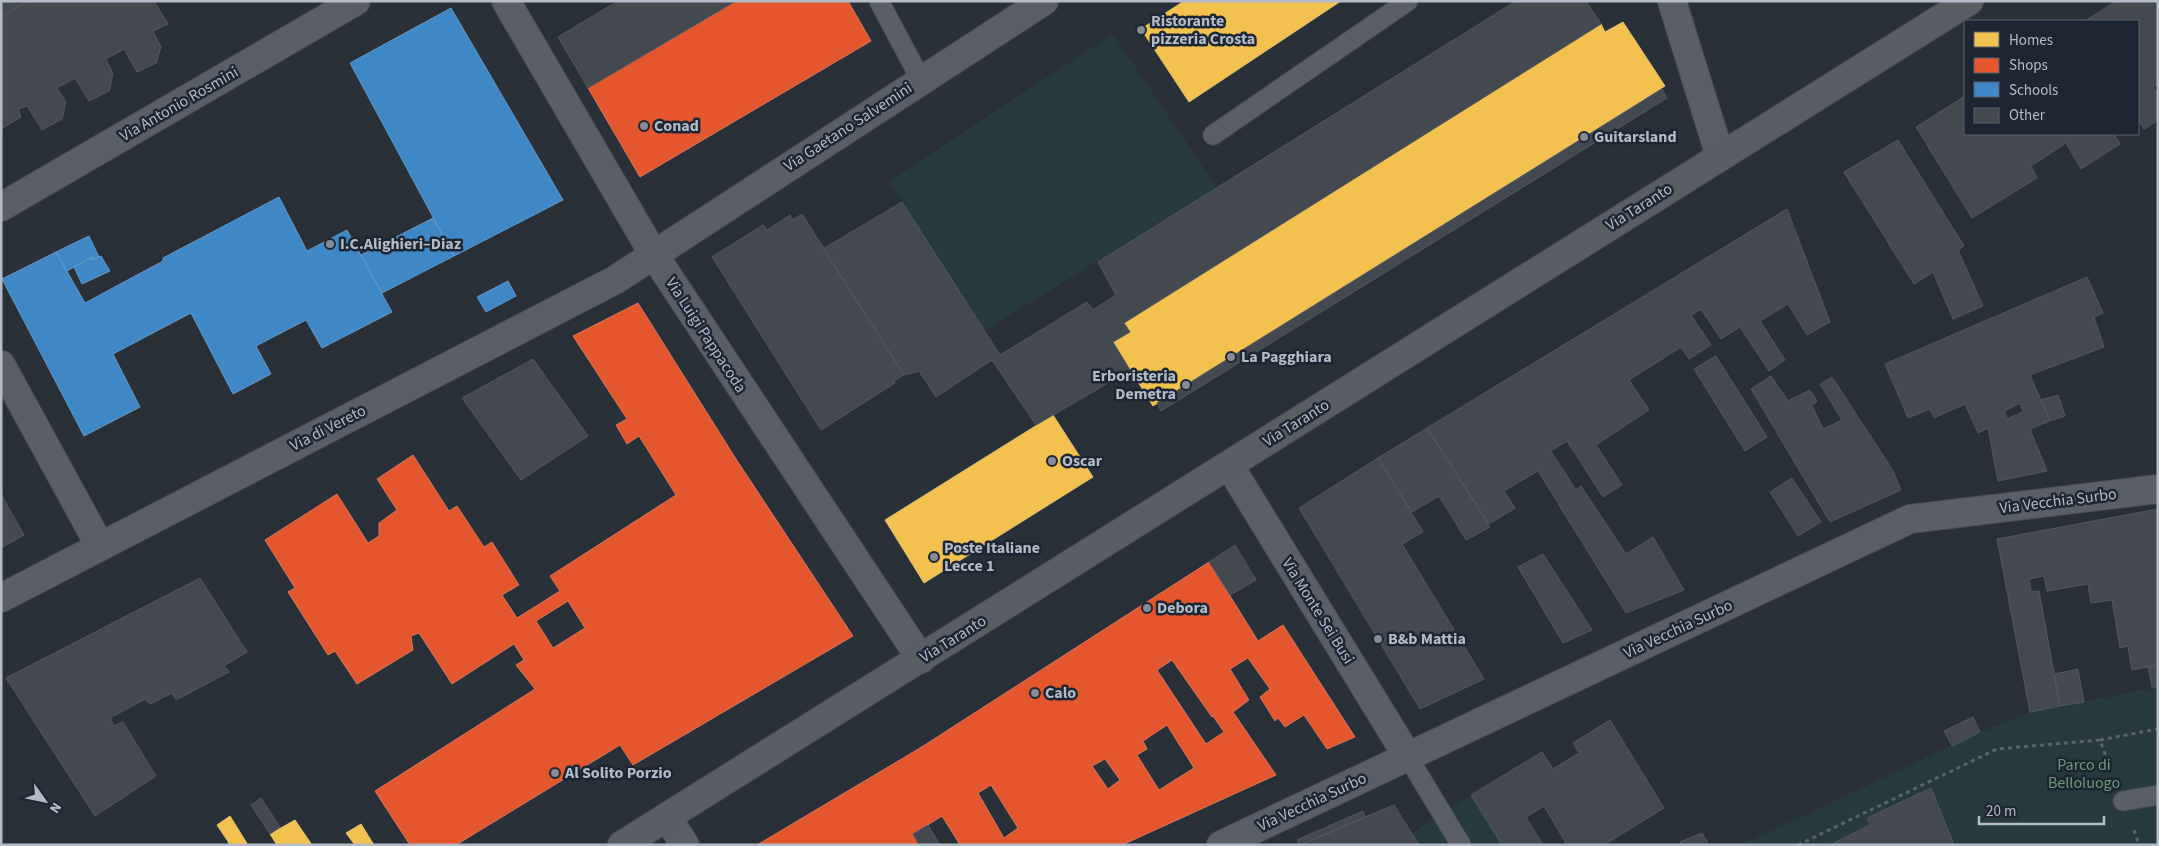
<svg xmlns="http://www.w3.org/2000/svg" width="2159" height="846" viewBox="0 0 2159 846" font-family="'Source Sans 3',sans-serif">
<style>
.green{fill:#273a3e}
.homes{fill:#f2c14e;stroke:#dfc073}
.shops{fill:#e4572e;stroke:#d6755c;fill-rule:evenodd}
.schools{fill:#3f88c5;stroke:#6298c6}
.building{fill:#444950;stroke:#52575f;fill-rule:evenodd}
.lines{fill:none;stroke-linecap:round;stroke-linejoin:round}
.lane-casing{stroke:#484c53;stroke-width:21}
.street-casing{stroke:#484c53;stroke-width:30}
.secondary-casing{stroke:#484c53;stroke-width:30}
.path{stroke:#5d636a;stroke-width:3;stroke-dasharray:4 4;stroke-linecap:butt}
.lane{stroke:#5a5e66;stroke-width:19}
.street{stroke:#5a5e66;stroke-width:28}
.secondary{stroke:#595d64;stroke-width:28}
.poi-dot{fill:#848b96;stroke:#1d2633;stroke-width:2}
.labels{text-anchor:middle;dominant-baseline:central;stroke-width:5;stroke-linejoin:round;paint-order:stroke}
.poi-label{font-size:16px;font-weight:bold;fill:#b4bcc9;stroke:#1d2633;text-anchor:start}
.street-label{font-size:16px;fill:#b4bcc9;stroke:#1d2633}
.park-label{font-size:16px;fill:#6b9a76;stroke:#1d2633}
</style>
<rect width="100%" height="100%" fill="#2a3038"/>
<path class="green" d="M1113,34l104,154 -233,143 -95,-150z
M2158,687v158h-417l239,-113 50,-20z
M1471,795l31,50h-83l-7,-12z"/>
<path class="homes" d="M1184,1h157l-152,101 -48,-73z
M1623,22l42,64 -512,320 -40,-64 17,-10 -6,-9 477,-299 4,8z
M1053,415l40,62 -169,106 -39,-63z
M230,816l18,29h-21l2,-2 -12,-18z
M295,820l17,25h-35l-7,-11z
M361,824l13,21h-19l-9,-12z"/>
<path class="shops" d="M736,1h112l23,40 -231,136 -52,-89z
M638,303l98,156 117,177 -220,129 -13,-20 -164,100h-46l-35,-54 160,-102 -19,-24 8,-5 -10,-16 -62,40 -33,-51 -8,3 2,14 -56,34 -22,-33 -7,4 -40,-63 7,-4 -30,-48 72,-46 31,49 11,-7v-13l18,-13 -20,-31 36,-24 36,56 8,-5 27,41 8,-5 27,43 -17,10 15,23 43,-27 -10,-15 126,-81 -37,-59 -12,8 -11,-19 11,-6 -54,-83zM568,601l17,27 -32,20 -17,-27z
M1209,562l49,79 25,-16 72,112 -28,12 -23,-34 -19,12 -7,-9 -3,3 -15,-24 10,-8 -22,-31 -18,11 19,31 -16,12 43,63 -154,70h-162l-18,-29 -29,18 6,11h-162l163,-97zM1172,660l40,57 1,-1 11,16 -18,12 -49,-74zM1167,725l27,43 -35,22 -22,-35 10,-6 -4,-8zM1105,759l15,21 -12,9 -16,-23zM991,785l27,43 -14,10 -26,-45z"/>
<path class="schools" d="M451,8l112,192 -109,56 -104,-193z
M279,197l28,54 40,-21 45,82 -70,36 -16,-28 -50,26 15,28 -38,20 -42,-81 -78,41 27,53 -56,29 -82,-157 54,-27 29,51 78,-42v-3z
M433,218l21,38 -72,37 -21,-38z
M89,236l10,21 -7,3v-3l-25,14 -11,-19z
M101,256l9,15 -28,13 -8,-17 18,-10v3z
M508,281l8,15 -30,16 -9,-15z"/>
<path class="building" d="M1,1h23l1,2 -24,14z
M27,1h127l14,23 -15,7 8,16 -5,16 -19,9 -13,-23 -18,10 7,15 -4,17 -20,10 -14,-23 -18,10 9,14 -4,17 -20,11 -15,-24 -9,3 3,8 -20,12v-112z
M618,1h118l-148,87 -30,-51z
M1516,1h70l15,23 -477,299 6,9 -17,10 17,28 -94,55 -44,-65 -56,37 -17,-26 -15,4 -81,-126 79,-47 98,153 87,-53 6,8 23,-15 -18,-33z
M2116,1h42v83l-5,3 5,8v25l-14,9 -6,-9v-99h-53z
M1662,89l5,9 -506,313 -4,-8z
M1965,96v38h126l1,2 3,-2h19l6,10 -39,25 -15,-26 -35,23 6,12 -65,40 -56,-91z
M1898,140l66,106 -6,4 25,56 -30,13 -20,-47 -19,12 -70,-112z
M1787,209l43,113 -23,13 -19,-31 -28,17 25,39 -16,11 -29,-44 -19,12 -20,-30 -10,6 20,30 -22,14 -8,-12 -52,33 20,30 -53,35 26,40 -19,12 -36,-56 -16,10 25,39 5,-4 45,68 27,-17 31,53 -58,23 -88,-142 -34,20 11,17 -26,16 -62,-96z
M802,214l102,161 -10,6 1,2 -74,47 -109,-173 51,-32 4,5 23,-15 3,5z
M2087,277l16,36 -9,4 10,30 -74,28 20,46 -20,8 17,42 -49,10 -10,-53 -10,5 -13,-29 -31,14 -4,-9 -22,9 -23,-54zM2020,403l3,9 -16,7 -3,-8z
M1716,356l51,81 -22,14 -51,-82z
M533,359l55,77 -67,44 -59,-82z
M1771,376l17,25 22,-11 7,11 -5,5 11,23 19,-9 -22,-36 12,-7 60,92 9,21 -71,32 -79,-133z
M2058,395l7,21 -15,5 -9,-21z
M1427,428l63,99 -24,13 -27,-44 -27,16 -34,-54z
M1378,458l45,74 -21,12 82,135 -64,30 -121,-201z
M1792,478l29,44 -23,14 -28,-44z
M1,494l23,41 -23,13z
M2158,509v156l-26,5 -4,-24 -8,2 -8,-48 -21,3 -3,-19 -41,7 -3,-15 -15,3 2,13 8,-1 21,115 -30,6 -33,-173z
M1235,545l21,35 -26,15 -21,-33z
M1543,554l49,76 -29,13 -45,-76z
M200,578l47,74 -23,14 5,6 -53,28 -4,-7 -22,11 -5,-5 -35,19 4,8 9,-4 33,54 -61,40 -89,-138z
M2158,665v22h-6l-4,-21z
M2078,669l6,33 -24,4 -6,-32z
M1973,717l7,15 -28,14 -8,-15z
M1610,720l54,88 -60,37h-37l-23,-39 -18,11 17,28h-41l-31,-50 71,-43 11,17 26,-16 -6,-10z
M1931,788l23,57h-124l40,-20 -3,-7z
M261,798l19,29 -10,7 -19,-29z
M1394,805l25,40h-118l64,-28z
M1363,811l2,6 -64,28h-2l-2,-5z
M928,825l12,20h-21l-6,-11z
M1702,833l7,12h-28l-1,-3z"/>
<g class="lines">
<g class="lane-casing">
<path id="lane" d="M879,1l42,79
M1213,135l195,-134
M1408,757l53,88
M2123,801l35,-6"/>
</g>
<g class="street-casing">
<path id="street" d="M506,1l148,254 267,404
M1672,1l48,155
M1,207l355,-206
M1,365l99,181
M1229,465l179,292
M1,598l614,-318 429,-279
M667,817l18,28
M1221,845l689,-326 248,-30"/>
</g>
<g class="secondary-casing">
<path id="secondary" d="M622,845l1347,-844"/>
</g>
<path class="path" d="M2100,740l58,-11
M2134,830l5,15
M1798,845l199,-96 103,-9 12,33"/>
<use href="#lane" class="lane"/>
<use href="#street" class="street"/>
<use href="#secondary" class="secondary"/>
</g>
<g class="poi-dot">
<circle cx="1141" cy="30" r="5"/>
<circle cx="644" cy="126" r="5"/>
<circle cx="1584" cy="137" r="5"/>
<circle cx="330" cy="244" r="5"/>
<circle cx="1231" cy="357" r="5"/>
<circle cx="1186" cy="385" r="5"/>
<circle cx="1052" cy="461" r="5"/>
<circle cx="934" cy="557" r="5"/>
<circle cx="1147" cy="608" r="5"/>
<circle cx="1378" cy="639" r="5"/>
<circle cx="1035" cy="693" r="5"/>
<circle cx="555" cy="773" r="5"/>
</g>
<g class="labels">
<g class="poi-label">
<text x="1151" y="21">Ristorante<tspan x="1151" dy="18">pizzeria Crosta</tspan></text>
<text x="654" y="126">Conad</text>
<text x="1594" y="137">Guitarsland</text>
<text x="340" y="244">I.C.Alighieri–Diaz</text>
<text x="1241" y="357">La Pagghiara</text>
<text x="1176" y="376" text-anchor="end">Erboristeria<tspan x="1176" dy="18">Demetra</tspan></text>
<text x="1062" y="461">Oscar</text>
<text x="944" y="548">Poste Italiane<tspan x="944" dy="18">Lecce 1</tspan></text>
<text x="1157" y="608">Debora</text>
<text x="1388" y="639">B&amp;b Mattia</text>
<text x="1045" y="693">Calo</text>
<text x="565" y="773">Al Solito Porzio</text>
</g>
<g class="street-label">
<text transform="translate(179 104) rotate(-30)">Via Antonio Rosmini</text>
<text transform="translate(848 127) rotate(-33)">Via Gaetano Salvemini</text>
<text transform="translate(1639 207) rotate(-32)">Via Taranto</text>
<text transform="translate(706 335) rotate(57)">Via Luigi Pappacoda</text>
<text transform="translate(1296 423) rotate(-32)">Via Taranto</text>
<text transform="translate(328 428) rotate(-27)">Via di Vereto</text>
<text transform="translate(2058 501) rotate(-7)">Via Vecchia Surbo</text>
<text transform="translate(1318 611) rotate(58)">Via Monte Sei Busi</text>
<text transform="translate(1678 629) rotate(-25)">Via Vecchia Surbo</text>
<text transform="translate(953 639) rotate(-32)">Via Taranto</text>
<text transform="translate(1312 802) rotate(-25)">Via Vecchia Surbo</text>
</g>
<g class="park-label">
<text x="2084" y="765">Parco di<tspan x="2084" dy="18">Belloluogo</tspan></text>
</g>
</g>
<rect width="2159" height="846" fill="none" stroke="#b4bcc9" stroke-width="5"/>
<rect x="1964" y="20" width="175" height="115" fill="#1d2633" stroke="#59626f"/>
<rect x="1974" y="32" width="25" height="15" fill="#f2c14e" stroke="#59626f"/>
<text x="2009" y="45" font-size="15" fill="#b4bcc9">Homes</text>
<rect x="1974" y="58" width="25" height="15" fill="#e4572e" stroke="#59626f"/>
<text x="2009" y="70" font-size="15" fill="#b4bcc9">Shops</text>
<rect x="1974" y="82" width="25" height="15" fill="#3f88c5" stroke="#59626f"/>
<text x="2009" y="95" font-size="15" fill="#b4bcc9">Schools</text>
<rect x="1974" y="108" width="25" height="15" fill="#444950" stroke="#59626f"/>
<text x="2009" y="120" font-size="15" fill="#b4bcc9">Other</text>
<g transform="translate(45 801) rotate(123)" stroke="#1d2633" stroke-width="4" paint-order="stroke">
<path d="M0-4L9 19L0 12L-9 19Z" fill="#b4bcc9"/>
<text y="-8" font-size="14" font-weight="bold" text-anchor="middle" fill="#b4bcc9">N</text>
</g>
<path d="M1979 816v8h125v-8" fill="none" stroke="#b4bcc9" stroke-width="2.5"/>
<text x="1986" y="816" font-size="15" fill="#b4bcc9" stroke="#1d2633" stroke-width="4" paint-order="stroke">20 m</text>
</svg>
